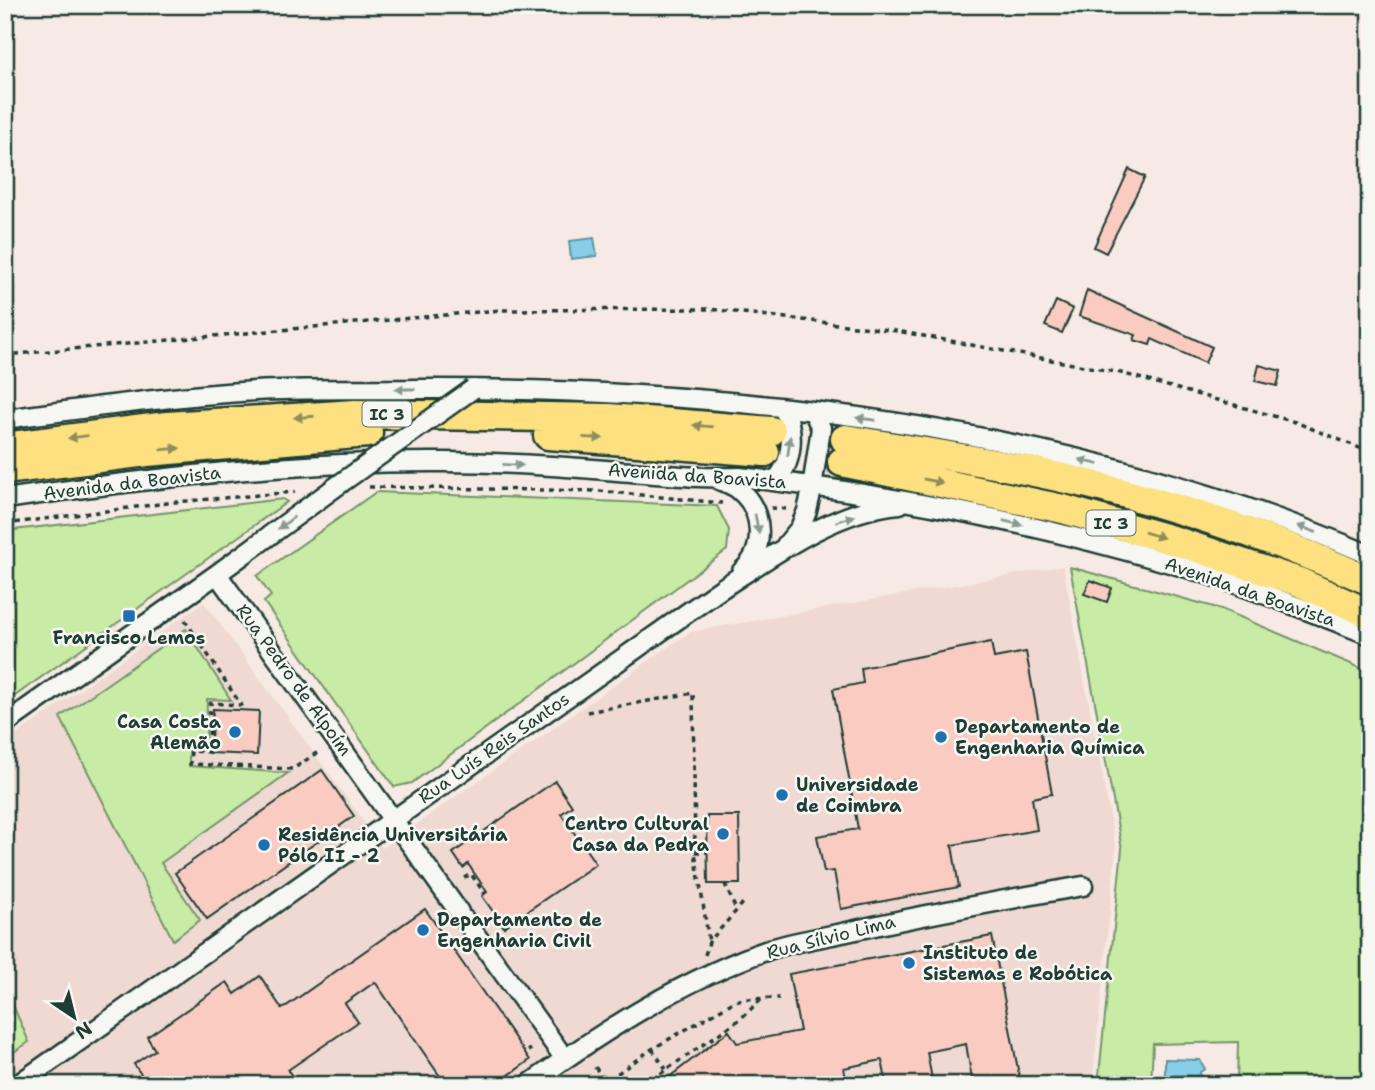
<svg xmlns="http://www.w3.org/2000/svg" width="1375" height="1090" viewBox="0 0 1375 1090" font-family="'Shantell Sans',sans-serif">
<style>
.built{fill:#efd9d2}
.green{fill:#c8eba5;stroke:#74946c;stroke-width:2}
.water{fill:#88cde9;stroke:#5e93a1;stroke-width:2}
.building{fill:#facbc1;stroke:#1f3d34;stroke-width:2}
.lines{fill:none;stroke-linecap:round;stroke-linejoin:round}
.trunk-tunnel{stroke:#ccc7c0;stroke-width:28;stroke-dasharray:28 14;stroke-linecap:butt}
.minor-casing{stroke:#1f3d34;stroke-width:23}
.trunk-casing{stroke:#1f3d34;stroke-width:33}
.path{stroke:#1f3d34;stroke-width:3.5;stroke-dasharray:5 5;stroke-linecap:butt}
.minor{stroke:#f6f6f2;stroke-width:18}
.trunk{stroke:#fde080;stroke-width:28}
.minor-bridge-casing{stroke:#1f3d34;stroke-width:23;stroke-linecap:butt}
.minor-bridge{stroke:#f6f6f2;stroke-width:18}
.oneway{fill:#8a9a93}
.oneway2{fill:#8e8e5a}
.poi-dot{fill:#1f6fb2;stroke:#f6f6f2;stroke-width:2.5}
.labels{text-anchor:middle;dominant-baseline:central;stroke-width:5;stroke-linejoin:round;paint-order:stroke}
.shield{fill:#f6f6f2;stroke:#60746d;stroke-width:2}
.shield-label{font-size:16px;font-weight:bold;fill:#1f3d34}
.street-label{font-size:18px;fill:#1f3d34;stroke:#f6f6f2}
.poi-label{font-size:18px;font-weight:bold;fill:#1f3d34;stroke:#f6f6f2;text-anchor:start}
</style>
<rect width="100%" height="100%" fill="#f7e9e3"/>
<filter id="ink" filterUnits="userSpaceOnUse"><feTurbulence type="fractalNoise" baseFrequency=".0143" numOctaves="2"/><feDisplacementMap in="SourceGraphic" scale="14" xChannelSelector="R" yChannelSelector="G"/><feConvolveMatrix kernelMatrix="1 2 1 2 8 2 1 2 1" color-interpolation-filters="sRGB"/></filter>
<g filter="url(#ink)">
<path class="built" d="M1063,566l53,283 -24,236h-1087v-342l199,-141 179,246 307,-216z"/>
<path class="green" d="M376,492l341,14 12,24 -2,20 -315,233 -18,4 -130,-185 7,-6 -14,-20z
M283,499l4,3 -282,201v-172z
M1070,567l151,42 149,63v413h-133l1,-43 -85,2 -2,41h-53l24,-236z
M186,629l45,71 -24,-1 -1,49 -17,-1v19l99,7 -127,90 39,57 -27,20 -113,-223z
M5,987l24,55 -24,16z"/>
<path class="water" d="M594,238l3,18 -26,3 -2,-18z
M1165,1059l35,1 5,9 -5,3v4h-35z"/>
<path class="building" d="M1129,169l16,8 -39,76 -12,-6z
M1087,290l125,57 -7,16 -53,-24 -2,6 -16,-5 2,-5 -57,-19z
M1056,301l17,8 -11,24 -17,-7z
M1259,365l22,6 -4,15 -22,-5z
M1090,580l22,8 -5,14 -23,-8z
M991,642l3,16 32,-6 26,142 -20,4 5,32 -85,15 7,42 -118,22 -7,-38 -10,1 -7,-36 41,-7 -25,-140 30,-6 -2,-15z
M213,709l46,2 -2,44 -47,-2z
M322,770l32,46 -147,103 -32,-46z
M555,781l17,25 -11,8 35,50 -92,63 -22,-31 5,-4 -19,-28 -5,4 -10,-15z
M707,816h32l1,68h-32z
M425,909l105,151 -35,25h-49l-71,-103 -30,21 13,19 -70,48 10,15h-150l-14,-21 21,-14 -8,-13 80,-55 8,12 25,-18 22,33z
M992,936l29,149h-48l-7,-41 -39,8 6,33h-46l-5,-25 -38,8 3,17h-188l70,-54 8,12 63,-12 -11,-57z"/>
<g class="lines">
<path class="trunk-tunnel" d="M771,431l74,8
M765,452l77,10"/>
<g class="minor-casing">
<path id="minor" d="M5,419c83,-11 166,-23 250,-28 53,-3 107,-1 160,-2 320,-2 658,39 955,166
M719,480c6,3 15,5 20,10 25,20 27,61 3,81
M774,481c20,-16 21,-52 9,-73
M5,499c145,-21 291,-38 438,-37 58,0 117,4 175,9 40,3 81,8 121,6 146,16 290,45 431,86 68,19 134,46 200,72
M786,545l14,-17 7,-17 4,-17 10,-66 -8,-17
M217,574l242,338
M5,724l212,-150 124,-91
M465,920l100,139
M17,1085l704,-496c52,-34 115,-80 179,-85
M528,1085c75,-54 157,-107 246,-137 24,-7 49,-11 73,-16 78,-18 157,-32 236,-46"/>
</g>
<g class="trunk-casing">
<path id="trunk" d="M548,435l217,17
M845,439c83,13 166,26 247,46 94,24 189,56 278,96
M5,447l162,-21 188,-12 254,4 162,13
M842,462l221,47 116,33 120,40 71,32
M5,470l142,-18 221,-19"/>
</g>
<path class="path" d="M5,355l495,-45 209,-1 188,22 224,42 174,49 75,30
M369,487l231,4 122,12
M771,508l17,1
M5,524l170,-22 120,-10
M185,620l56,85 -31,-2 -1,49 -18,-1 -1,13 103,5 25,-17
M587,712l106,-19 2,159 14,90
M695,852h12
M464,878l7,-4 14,20
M725,884l11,26
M705,955l4,-13 34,-39
M652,1049l14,20
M528,1051l3,-2
M595,1067l9,13
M601,1085l51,-36 83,-48 8,-2 36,-1
M644,1085l95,-65 24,-22"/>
<use href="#minor" class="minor"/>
<use href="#trunk" class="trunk"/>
<g class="minor-bridge-casing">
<path id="minor-bridge" d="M341,483l132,-94"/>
</g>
<use href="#minor-bridge" class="minor-bridge"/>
</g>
<defs><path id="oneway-solid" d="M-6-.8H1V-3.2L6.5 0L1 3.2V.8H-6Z" transform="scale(1.75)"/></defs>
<g class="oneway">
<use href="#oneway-solid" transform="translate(405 389) rotate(180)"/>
<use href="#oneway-solid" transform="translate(866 419) rotate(-172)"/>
<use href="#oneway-solid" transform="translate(789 446) rotate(-83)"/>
<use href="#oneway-solid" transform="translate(1089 462) rotate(-165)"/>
<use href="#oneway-solid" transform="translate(513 465) rotate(3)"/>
<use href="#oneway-solid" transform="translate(845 519) rotate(-18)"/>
<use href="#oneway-solid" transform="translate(286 523) rotate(143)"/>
<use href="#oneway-solid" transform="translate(1013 523) rotate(13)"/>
<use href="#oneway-solid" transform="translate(757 524) rotate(79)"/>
<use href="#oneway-solid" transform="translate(1307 529) rotate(-160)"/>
</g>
<g class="oneway2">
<use href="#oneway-solid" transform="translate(304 417) rotate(176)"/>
<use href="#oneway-solid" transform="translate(703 426) rotate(-175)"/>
<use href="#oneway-solid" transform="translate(78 437) rotate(173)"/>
<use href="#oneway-solid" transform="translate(593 438) rotate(3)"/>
<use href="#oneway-solid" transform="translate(170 449) rotate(-5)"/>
<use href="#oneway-solid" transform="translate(933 481) rotate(12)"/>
<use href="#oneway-solid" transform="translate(1154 535) rotate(16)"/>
</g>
</g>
<g class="poi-dot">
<rect x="122" y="609" width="14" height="14" rx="3.5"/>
<circle cx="235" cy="732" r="7"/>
<circle cx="941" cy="737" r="7"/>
<circle cx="782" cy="795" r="7"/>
<circle cx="723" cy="834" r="7"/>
<circle cx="264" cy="845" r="7"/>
<circle cx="423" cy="930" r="7"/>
<circle cx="909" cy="963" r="7"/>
</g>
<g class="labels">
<g class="shield">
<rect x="362.5" y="401.5" width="49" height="25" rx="5"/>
<rect x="1086.5" y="510.5" width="49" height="25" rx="5"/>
</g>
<g class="shield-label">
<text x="387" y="414">IC 3</text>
<text x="1111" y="523">IC 3</text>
</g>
<g class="street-label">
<text transform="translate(697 476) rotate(4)">Avenida da Boavista</text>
<text transform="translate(132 483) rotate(-7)">Avenida da Boavista</text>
<text transform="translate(1250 592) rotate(19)">Avenida da Boavista</text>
<text transform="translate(294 680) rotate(54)">Rua Pedro de Alpoím</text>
<text transform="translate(494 748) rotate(-35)">Rua Luís Reis Santos</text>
<text transform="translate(831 937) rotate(-14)">Rua Sílvio Lima</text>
</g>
<g class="poi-label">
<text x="129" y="638" text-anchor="middle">Francisco Lemos</text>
<text x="221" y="722" text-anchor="end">Casa Costa<tspan x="221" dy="21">Alemão</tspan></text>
<text x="955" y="727">Departamento de<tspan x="955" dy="21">Engenharia Química</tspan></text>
<text x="796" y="785">Universidade<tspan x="796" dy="21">de Coimbra</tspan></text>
<text x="709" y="824" text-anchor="end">Centro Cultural<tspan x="709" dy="21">Casa da Pedra</tspan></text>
<text x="278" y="835">Residência Universitária<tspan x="278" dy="21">Pólo II - 2</tspan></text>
<text x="437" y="920">Departamento de<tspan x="437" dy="21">Engenharia Civil</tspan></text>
<text x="923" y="953">Instituto de<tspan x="923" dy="21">Sistemas e Robótica</tspan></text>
</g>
</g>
<rect width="1375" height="1090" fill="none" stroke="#f6f6f2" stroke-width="28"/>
<rect x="14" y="14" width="1347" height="1062" fill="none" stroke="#1f3d34" stroke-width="2.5" filter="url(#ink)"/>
<g transform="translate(74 1017) rotate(145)" stroke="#f6f6f2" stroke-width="5" paint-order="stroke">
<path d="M0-5L12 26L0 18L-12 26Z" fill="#1f3d34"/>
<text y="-10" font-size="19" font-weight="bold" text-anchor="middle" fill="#1f3d34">N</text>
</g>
</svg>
